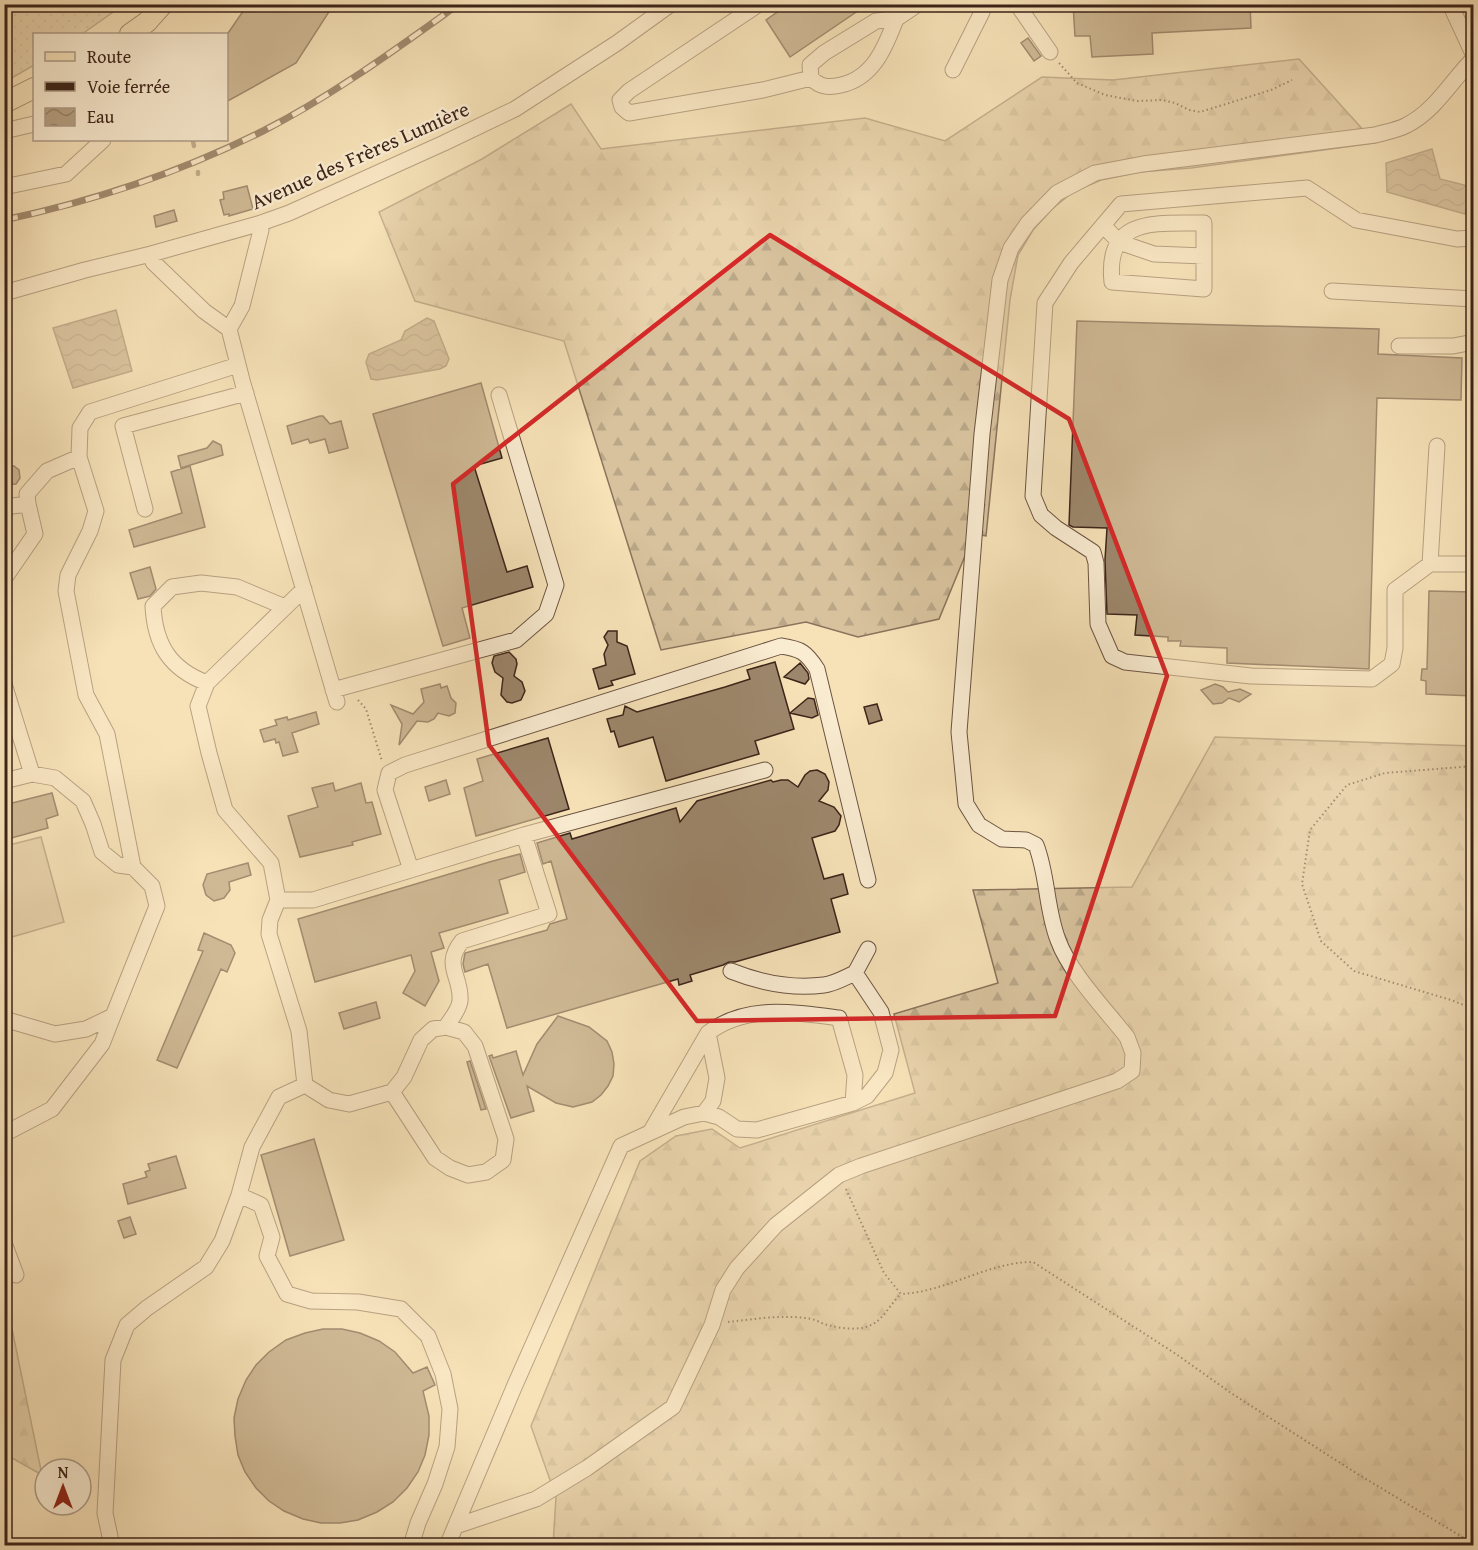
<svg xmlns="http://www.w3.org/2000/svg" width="1478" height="1550" viewBox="0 0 1478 1550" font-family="'Gentium Book Plus',serif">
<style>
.grass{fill:url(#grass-dots);stroke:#8a735c;stroke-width:1.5}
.forest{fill:url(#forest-firs);stroke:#8a735c;stroke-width:1.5}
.garden{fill:#d7c29d;stroke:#8a735c;stroke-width:1.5}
.water{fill:url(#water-waves);stroke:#866f58;stroke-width:1.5}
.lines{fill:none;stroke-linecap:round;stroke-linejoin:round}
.stream{stroke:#866f58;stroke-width:4.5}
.building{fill:#9d876c;stroke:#3c241a;stroke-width:1.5}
.minor-casing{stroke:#6b5442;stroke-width:17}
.major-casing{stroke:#3c241a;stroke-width:22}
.path{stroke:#3c241a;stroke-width:2;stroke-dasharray:1.5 3;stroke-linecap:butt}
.minor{stroke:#faecd1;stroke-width:15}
.major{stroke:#f7e2b8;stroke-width:20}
.rail-casing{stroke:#3c241a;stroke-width:7}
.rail{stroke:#faecd1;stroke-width:4.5;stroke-dasharray:14;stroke-linecap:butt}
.marked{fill:none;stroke:#d62828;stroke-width:4.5;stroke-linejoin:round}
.labels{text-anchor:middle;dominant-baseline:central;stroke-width:5;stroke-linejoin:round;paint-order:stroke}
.street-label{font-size:21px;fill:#3c241a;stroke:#faecd1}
</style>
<defs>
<pattern id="grass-dots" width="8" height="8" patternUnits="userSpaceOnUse" patternTransform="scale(1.5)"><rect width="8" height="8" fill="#d7c29d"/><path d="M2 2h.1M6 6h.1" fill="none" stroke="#b9a787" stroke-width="1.8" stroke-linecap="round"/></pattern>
<pattern id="forest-firs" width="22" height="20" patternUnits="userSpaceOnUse" patternTransform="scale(1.5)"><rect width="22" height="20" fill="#d7c29d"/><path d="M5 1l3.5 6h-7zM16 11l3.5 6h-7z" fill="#b9a787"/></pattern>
<pattern id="water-waves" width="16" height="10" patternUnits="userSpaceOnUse" patternTransform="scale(1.5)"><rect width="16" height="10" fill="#b7a182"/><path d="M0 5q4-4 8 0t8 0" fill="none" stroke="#96836a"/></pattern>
</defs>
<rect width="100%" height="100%" fill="#f7e2b8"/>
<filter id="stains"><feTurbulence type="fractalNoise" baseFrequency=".00333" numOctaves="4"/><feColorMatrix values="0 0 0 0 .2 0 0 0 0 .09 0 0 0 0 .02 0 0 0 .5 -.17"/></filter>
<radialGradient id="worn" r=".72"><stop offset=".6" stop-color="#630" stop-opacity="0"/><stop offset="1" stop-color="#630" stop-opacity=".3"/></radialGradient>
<path class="grass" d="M5,5h118l-41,29h-48v31l-29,17v-37l2,-11 -2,-8z"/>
<path class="forest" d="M1299,59l76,84 -184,25 -52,4 -38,8 -28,12 -21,17 -19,21 -15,25 -8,45 -24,236 -12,-2 -35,85 -81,18 -52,-15 -145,28 -97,-309 -149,-40 -36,-89 103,-53 89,-55 30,45 264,-31 80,23 97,-64 71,3z
M1215,737l258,9v799h-920l3,-48 -25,-71 109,-265 36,-25 36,-7 28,19 175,-55 -21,-79 104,-31 -25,-93 159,-3z
M5,1295l37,180 -37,-21z"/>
<path class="garden" d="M41,837l23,85 -59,17v-93z"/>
<path class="water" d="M1432,149l8,30 32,8 -7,27 -78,-22 -1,-29z
M116,310l16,61 -59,17 -20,-60z
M427,318l7,3 15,38 -3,7 -6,3 -63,11 -6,-1 -5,-17 3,-8 32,-14 4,-9z"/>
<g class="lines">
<path class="stream" d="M193,141l1,5
M198,172v2"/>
</g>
<path class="building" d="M248,4h86l-38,59 -70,39v-66z
M789,4h79l-78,53 -24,-37z
M1073,4h177l1,24 -99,5 1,21 -61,3 -2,-21h-15z
M1028,38l13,18 -7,5 -13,-18z
M247,186l6,23 -24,7v-2l-5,1 -4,-15 4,-1 -1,-7z
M174,210l3,11 -21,6 -2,-11z
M1077,321l302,8 -1,25 84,4 -1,42 -84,-2 -8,271 -142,-6v-15l-47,-2 1,-5h-13v-4l-33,-2 2,-20 -30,-1 -2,-54 2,-32 -34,-1 -4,-2z
M481,383l21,75 -28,8 33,106 20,-6 6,21 -71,21 8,30 -27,8 -70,-232z
M320,416h3l7,8 11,-3 7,27 -19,5 -4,-14 -15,4 -2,-4 -16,5 -5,-18z
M213,441l8,4 2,10 -42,13 -3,-12 29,-8z
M14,466l5,4 1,8 -4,6 -12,1v-18z
M190,466l15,61 -71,20 -5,-17 53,-17 -11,-41z
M150,567l6,22 -6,7 -12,3 -8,-26z
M1429,591l44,1v104l-47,-2v-13l-5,-1 1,-11h5z
M608,631h9v11l10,4 8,28 -24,7 2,4 -14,4 -6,-20 13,-4 -2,-11 4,-9 -4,-8z
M509,652l7,7 1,5 -3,12 8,6 3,9 -4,9 -9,3 -5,-1 -6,-7 2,-17 -8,-6 -3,-9 2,-7z
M775,662l19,67 -39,12 4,13 -93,27 -13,-44 -34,10 -5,-16 -3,1 -4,-13 16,-4 2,-9 12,6 88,-25 25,-8 -3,-9z
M800,663l8,10 1,6 -4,5 -21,-7z
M440,684l1,4 6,-2 4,12 5,5 -1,10 -6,3 -11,-3 -4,6 -6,3 -11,-1 -18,24 3,-21 -11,-19 22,9 11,-12 -3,-13z
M1215,684l8,3 5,5 12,-3 11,5 -12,8 -10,-4 -7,5 -9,1 -12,-14z
M808,698l6,1 4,16 -6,3 -22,-5z
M877,704l5,16 -13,4 -5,-17z
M316,712l3,12 -27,9 6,19 -15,4 -4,-14 -3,1 -1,-4 -11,3 -4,-12 17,-5 -2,-5 12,-3 1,3z
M548,738l21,71 -93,27 -12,-48 19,-7 -6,-22z
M817,770l8,4 4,8 -1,8 -9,11 15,6 7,9 -2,9 -4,6 -23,7 12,41 19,-5 5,20 -17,5 9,33 -105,30h-6l-6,3 -33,10 2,6 -13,4 -1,-6 -171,49 -19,-64 -23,8 -2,-8 2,-11 82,-23 3,-6 17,-5 -16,-58 -8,3 -6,-21 33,-10 2,6 104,-31 4,14 17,-21 74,-21 2,2 8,-2h7l10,7 7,-12 5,-4z
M446,780l4,14 -21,7 -4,-14z
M333,783l2,8 26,-8 5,20 6,-1 9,32 -29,8 1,3 -53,12 -12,-41 30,-9 -6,-19z
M52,793l6,22 -12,4 2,9 -44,12v-35z
M520,854l5,18 -26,8 9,33 -69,20 5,15 -13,4 8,29 -14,25 -22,-13 12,-22 -4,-16 -96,27 -17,-63 195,-58z
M248,863l3,12 -22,7 1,8 -6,8 -10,3 -8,-6 -3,-10 4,-11z
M204,933l27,12 4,8 -8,19 -6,-3 -44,99 -20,-8 46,-109 -5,-1z
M376,1002l4,16 -36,11 -5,-16z
M558,1016l31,11 18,14 5,11 2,12 -1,12 -5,10 -7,9 -9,7 -19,5 -17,-4 -29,-17 7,25 -23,7 -22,-62 3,-1 1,3 23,-7 7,24 14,-31z
M470,1061l16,48 -5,1 -14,-48z
M314,1139l30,101 -54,16 -29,-101z
M176,1156l10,32 -58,16 -5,-20 24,-7 -2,-5 5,-2 -2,-6z
M130,1217l6,17 -12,4 -6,-17z
M323,1329h19l18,4 19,8 16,11 18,21 14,-6 8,18 -12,6 6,25v19l-4,20 -7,17 -11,16 -14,14 -16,10 -19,8 -18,3h-19l-18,-4 -19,-8 -15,-10 -13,-13 -11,-16 -7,-17 -3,-19 -1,-18 4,-19 8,-19 10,-15 13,-13 17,-12 19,-7z"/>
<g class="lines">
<g class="minor-casing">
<path id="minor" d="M759,4l-130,87 -9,9 2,7 7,6 134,-23 48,-12
M887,4l9,15
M1017,4l33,48
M1450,4l24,52
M896,19c-11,29 -23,59 -55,66 -13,3 -21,2 -30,-7l-1,-13 14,-12 52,-32 20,-2 22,-15
M953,70l29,-58 -5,-8
M4,131l30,-7
M4,187l62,-13 37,-34
M1204,223v66l-92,-7c-7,-67 46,-58 92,-59z
M1103,225l16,17 35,12 50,2
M151,254l2,8 51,49 25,18 13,-23 19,-76 -3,-6
M1332,291l142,8
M4,293l81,-23 66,-16 107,-30 31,-11 155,-70 71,-34 102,-66 54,-39
M229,329l14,55 94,318
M1399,346h54l21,-4
M1437,446l-7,118h44
M4,507l24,-3 -1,-10 20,-23 32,-14
M145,509l-22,-83 123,-33
M1430,564l-35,26v58l-3,16 -20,15 -121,-3 -126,-14 -13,-6 -14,-32 -2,-61 -3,-11 -37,-24 -15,-13 -8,-19 12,-193 26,-40 50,-59 186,-16 49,32 101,19 17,-1
M4,579l31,-45 -7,-30
M207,683c-37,-14 -52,-38 -54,-77l19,-19 29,-4 36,4 48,20
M4,684l28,90
M333,690l183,-50 30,-26 10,-29 -57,-190
M4,781l28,-7 23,4 28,23 10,23 9,28 16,13 15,2
M411,870l-26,-80 4,-17 16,-8 376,-119c20,3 25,6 36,23l51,211
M278,900h35l211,-65 241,-65
M855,973l13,-24
M4,1019l51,15 31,-5 27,-13 44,-110 -5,-20 -19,-19 -26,-133 -21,-39 -20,-104 2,-16 22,-44 6,-20 -17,-54 1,-29 10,-16 148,-47
M446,1027c5,-8 13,-17 14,-26 2,-25 -18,-35 2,-60l87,-27 -25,-79
M305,1085l24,15 20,4 43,-12 12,-15 17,-37 12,-11 13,-2 18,5 11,14 31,93 -3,21 -17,12 -18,3 -18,-7 -15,-10 -43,-66
M704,1113l9,-12 4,-23 -9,-45
M651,1131l57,-98c38,-29 87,-21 131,-15l16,57 -2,28
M4,1134l48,-25 50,-65 11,-28
M239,1195l22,10 11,32 -5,19 20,38 24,7 47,1 43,7 27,27 15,38 7,35 -3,38 -12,37 -17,39 -7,23
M4,1243l12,32
M456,1526l80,-27 51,-31 86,-61 39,-82 11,-35 14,-22 39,-43 63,-50 22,-9 256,-85 15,-10 1,-18 -6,-16c-22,-28 -57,-64 -69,-97 -12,-31 -10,-64 -22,-95l-10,-5 -24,-1 -23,-14 -13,-21 -7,-72 23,-298 18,-154 11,-32 17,-25 29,-30 38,-20 48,-9 232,-29c11,-3 23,-5 32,-10 29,-15 44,-44 67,-67
M112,1546l-7,-33 8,-153 14,-35 20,-17 59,-41 16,-26 17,-46 13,-48 27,-50 26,-12 -6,-54 -30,-97 1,-14 8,-20 -7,-37 -46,-53 -16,-57 -11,-47 9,-23 97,-94
M447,1546l68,-161 106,-239 63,-29 20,-4 15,4 18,12 20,1 96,-27 14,-7 18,-23 6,-23 -10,-38 -26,-39c-9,4 -21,11 -31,12 -32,4 -63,-2 -93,-14"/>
</g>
<g class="major-casing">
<path id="major" d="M130,34l17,-12 16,-18
M4,103l30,-15"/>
</g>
<path class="path" d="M1059,63l18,20 28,12 32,6 25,-1 13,3 14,7 11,2 71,-22 21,-10
M358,700l8,9 16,52
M1474,766l-89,7 -38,12 -37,45 -8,54 19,57 33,30 97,29 23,9
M846,1189l38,84 17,21c46,-2 86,-32 132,-32l143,92 55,39 125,80 118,71
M728,1322c27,-3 57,-8 83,-3 6,1 11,5 17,6 14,4 33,6 45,-1 11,-6 18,-21 28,-30"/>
<use href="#minor" class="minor"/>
<use href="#major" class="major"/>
<g class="rail-casing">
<path id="rail" d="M4,220c91,-19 177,-48 259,-89 69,-35 133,-82 196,-127"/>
</g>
<use href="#rail" class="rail"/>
</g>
<path d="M0 0H1478V1550H0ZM770,235l299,184 98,257 -112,340 -358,5 -208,-276 -36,-261z" fill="#f7e2b8" fill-opacity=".55" fill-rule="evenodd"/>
<path class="marked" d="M770,235l299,184 98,257 -112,340 -358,5 -208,-276 -36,-261z"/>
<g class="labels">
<g class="street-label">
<text transform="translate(360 155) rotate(-24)">Avenue des Frères Lumière</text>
</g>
</g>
<rect width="1478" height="1550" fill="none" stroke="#f7e2b8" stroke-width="24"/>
<rect x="6" y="6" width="1466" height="1538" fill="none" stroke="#3c241a" stroke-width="3"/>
<rect x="12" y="12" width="1454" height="1526" fill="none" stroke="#3c241a" stroke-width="1.5"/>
<rect x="33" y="33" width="195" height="108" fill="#faecd1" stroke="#ae9c88" stroke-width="1.5"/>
<rect x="45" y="52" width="30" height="9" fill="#f7e2b8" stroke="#ae9c88" stroke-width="1.5"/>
<text x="87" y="63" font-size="18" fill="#3c241a">Route</text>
<rect x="45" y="82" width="30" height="9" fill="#3c241a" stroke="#ae9c88" stroke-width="1.5"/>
<text x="87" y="93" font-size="18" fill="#3c241a">Voie ferrée</text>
<rect x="45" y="108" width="30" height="18" fill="url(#water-waves)" stroke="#ae9c88" stroke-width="1.5"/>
<text x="87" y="123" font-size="18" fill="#3c241a">Eau</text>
<g transform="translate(63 1487)"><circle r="28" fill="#faecd1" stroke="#ae9c88" stroke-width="1.5"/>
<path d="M0-4.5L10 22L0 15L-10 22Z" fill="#8f2418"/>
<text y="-9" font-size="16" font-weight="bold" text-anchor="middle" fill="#3c241a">N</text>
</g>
<rect width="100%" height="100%" filter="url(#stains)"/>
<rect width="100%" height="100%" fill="url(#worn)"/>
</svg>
